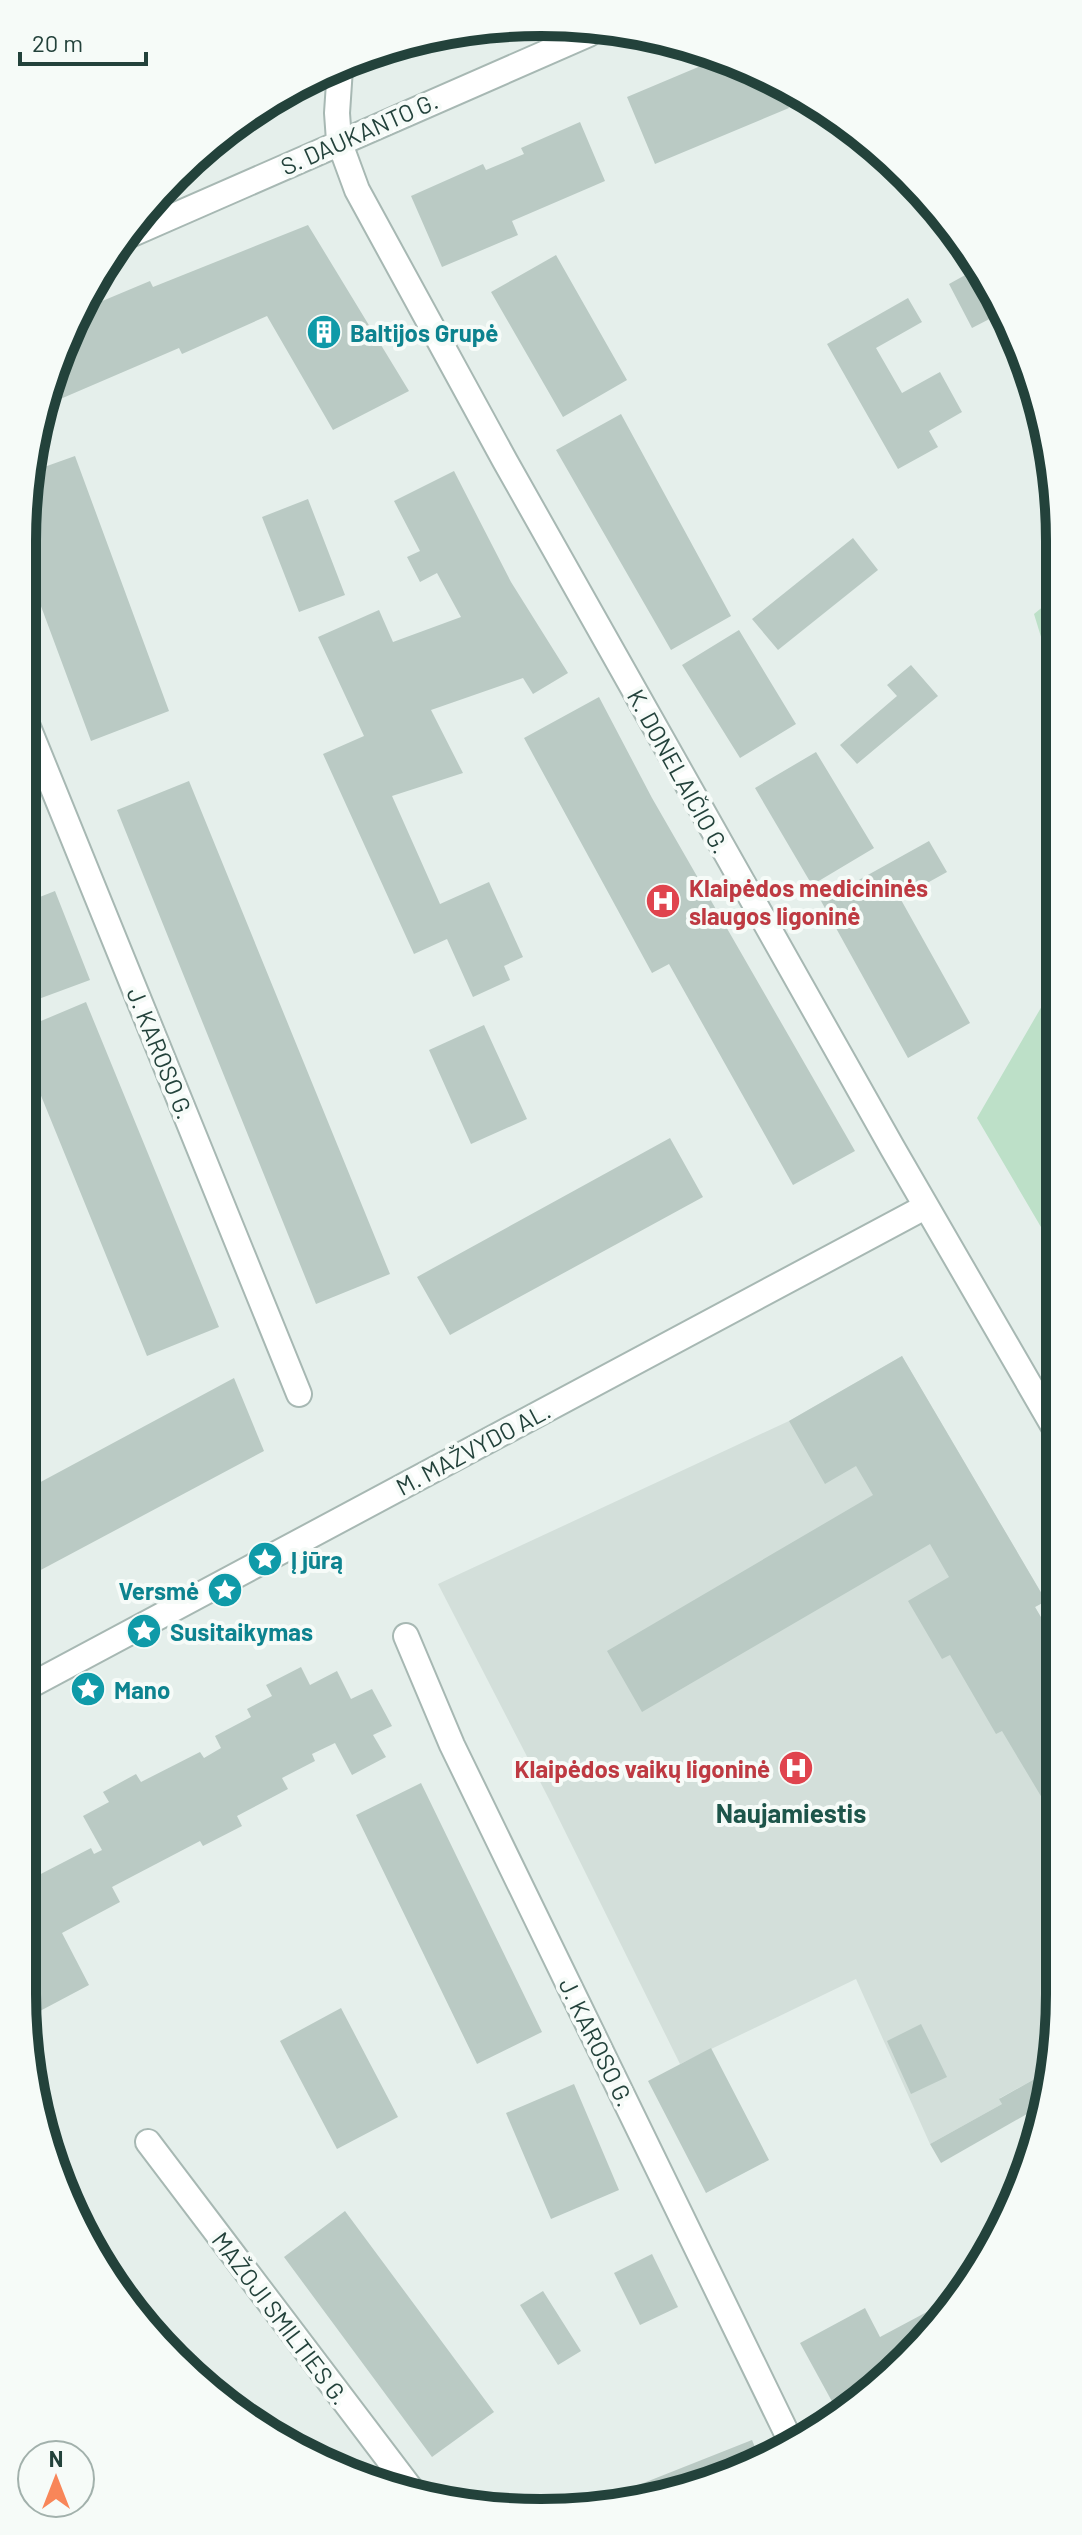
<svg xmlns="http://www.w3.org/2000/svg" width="1082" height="2535" viewBox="0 0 1082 2535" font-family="Barlow,sans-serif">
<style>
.built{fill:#d3dfda}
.green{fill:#bde0c8}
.building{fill:#bacac4}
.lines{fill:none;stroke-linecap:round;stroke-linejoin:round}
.pedestrian-casing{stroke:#a7b8b3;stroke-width:28}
.minor-casing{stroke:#a7b8b3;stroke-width:28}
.pedestrian{stroke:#fff;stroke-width:24}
.minor{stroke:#fff;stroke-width:24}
.labels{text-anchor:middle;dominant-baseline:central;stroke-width:8;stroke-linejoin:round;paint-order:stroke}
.street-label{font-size:24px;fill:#23423b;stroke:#f6fbf8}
.culture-label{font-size:24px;font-weight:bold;fill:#0d838f;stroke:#f6fbf8;text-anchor:start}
.health-label{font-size:24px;font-weight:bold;fill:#be3a42;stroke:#f6fbf8;text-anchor:start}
.neighbourhood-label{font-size:26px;font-weight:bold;fill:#1d554a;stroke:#f6fbf8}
.rim{fill:none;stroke:#23423b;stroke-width:10}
</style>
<rect width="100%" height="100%" fill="#e5efeb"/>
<path class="built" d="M902,1356l144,245 -11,6 24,41v52l-4,2 4,7 1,285 -13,78 -47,26 2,6 -72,40 -74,-165 -176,85 -130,-263 -112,-217 351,-163z"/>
<path class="green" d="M1056,596v90l-22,-72z
M1057,980l1,276 -81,-138z"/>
<path class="building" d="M722,57l57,28 10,23 -134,56 -28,-67z
M580,122l25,59 -93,40 6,14 -76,32 -31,-71 72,-32 3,6 38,-16 -3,-6z
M308,225l101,166 -76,39 -66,-114 -85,38 -3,-6 -135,58 6,-32 38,-67 62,-26 3,6z
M556,255l71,125 -64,37 -72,-125z
M978,268l25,44 -31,16 -23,-44z
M908,298l14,24 -46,26 26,45 38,-21 22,40 -33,19 9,16 -40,22 -71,-125z
M621,414l110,202 -60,34 -115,-200z
M75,456l94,255 -78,30 -69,-186v-14l11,-70z
M454,471l57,111 57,91 -35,21 -10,-16 -92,32 32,63 -71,23 48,108 49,-22 34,75 -19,9 6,14 -37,17 -26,-58 -33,15 -91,-200 41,-18 -46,-99 61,-27 14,32 68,-25 -24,-44 -17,9 -13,-25 13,-6 -26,-50z
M308,499l37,96 -46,17 -37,-95z
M853,538l25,32 -100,80 -26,-31z
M739,630l57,94 -56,34 -58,-93z
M911,665l27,31 -81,68 -17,-19 57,-49 -10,-11z
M599,697l53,101 203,353 -62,34 -124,-221 -17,9 -128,-235z
M816,752l58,96 -62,37 -57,-97z
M189,781l201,493 -74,30 -199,-494z
M929,841l18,31 -47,26 70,125 -62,35 -87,-157z
M55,891l35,89 -65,24 -3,-7v-93z
M86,1002l133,325 -72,29 -125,-307v-20z
M484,1025l43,94 -56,25 -42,-94z
M670,1138l33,59 -253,138 -33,-58z
M902,1356l144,245 -11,6 24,41v52l-4,2 4,7 1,119 -58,-97 -6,3 -46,-79 -8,4 -34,-58 41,-24 -19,-33 -288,168 -35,-61 266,-156 -17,-29 -31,18 -36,-63z
M234,1378l30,73 -242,129v-88z
M301,1667l9,18 27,-14 14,28 21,-10 20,37 -19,9 13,22 -34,18 -17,-32 -23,11 3,7 -33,17 6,11 -51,27 5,10 -39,20 -3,-5 -88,46 8,15 -58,31 27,52 -49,26 -18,-35v-124l13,25 56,-29 3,6 8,-4 -19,-34 26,-14 -6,-10 33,-18 5,8 59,-30 4,6 17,-10 -6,-12 36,-19 -4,-8 25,-13 -6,-11z
M421,1783l121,249 -65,32 -121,-249z
M341,2008l57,109 -61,32 -57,-108z
M921,2024l26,53 -36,17 -24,-53z
M711,2048l58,112 -63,33 -58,-112z
M1047,2072l-6,34 -100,57 -11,-19 72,-40 -3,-5z
M574,2084l45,106 -68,29 -45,-106z
M345,2211l149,201 -62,45 -148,-200z
M652,2254l26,53 -38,18 -26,-52z
M129,2285l73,91 -1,1 -51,-41 -26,-47z
M543,2291l38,60 -23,14 -38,-60z
M953,2298l-21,38 -70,57 -27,14 -35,-64 65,-35 15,29z
M752,2440l8,19 -118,44h-49z"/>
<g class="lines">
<g class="pedestrian-casing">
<path id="pedestrian" d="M22,1690l903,-483"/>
</g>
<g class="minor-casing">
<path id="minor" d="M340,68l-3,45 2,28 18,49 148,271 388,688 165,285
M130,235l459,-201
M22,712l277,682
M406,1636l46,109 341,701
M148,2142l266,351"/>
</g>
<use href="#pedestrian" class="pedestrian"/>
<use href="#minor" class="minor"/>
</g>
<defs>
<g id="building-disc" transform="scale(1.8)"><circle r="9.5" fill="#0f9aa8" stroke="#f6fbf8"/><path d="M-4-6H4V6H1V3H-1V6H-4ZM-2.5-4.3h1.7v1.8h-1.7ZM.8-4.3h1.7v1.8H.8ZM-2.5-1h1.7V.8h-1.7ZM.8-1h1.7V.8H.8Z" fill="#fff"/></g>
<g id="hospital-disc" transform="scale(1.8)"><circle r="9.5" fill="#e0444e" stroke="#f6fbf8"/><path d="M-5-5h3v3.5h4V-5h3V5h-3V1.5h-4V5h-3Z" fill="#fff"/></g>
<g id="sight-disc" transform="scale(1.8)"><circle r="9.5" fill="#0f9aa8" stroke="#f6fbf8"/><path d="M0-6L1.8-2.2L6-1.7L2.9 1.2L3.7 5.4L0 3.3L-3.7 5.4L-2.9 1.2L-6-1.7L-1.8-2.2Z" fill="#fff"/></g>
</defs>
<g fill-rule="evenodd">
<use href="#building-disc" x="324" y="332"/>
<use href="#hospital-disc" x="663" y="901"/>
<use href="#sight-disc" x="265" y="1559"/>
<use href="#sight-disc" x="225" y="1590"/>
<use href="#sight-disc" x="144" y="1631"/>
<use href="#sight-disc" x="88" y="1689"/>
<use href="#hospital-disc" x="796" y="1768"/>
</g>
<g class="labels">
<g class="street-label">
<text transform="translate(359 133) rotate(-24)">S. DAUKANTO G.</text>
<text transform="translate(679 771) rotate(61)">K. DONELAIČIO G.</text>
<text transform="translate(161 1053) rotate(68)">J. KAROSO G.</text>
<text transform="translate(473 1448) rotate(-28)">M. MAŽVYDO AL.</text>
<text transform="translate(597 2042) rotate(64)">J. KAROSO G.</text>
<text transform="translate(281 2318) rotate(53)">MAŽOJI SMILTIES G.</text>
</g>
<g class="culture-label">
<text x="350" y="332">Baltijos Grupė</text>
<text x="291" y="1559">Į jūrą</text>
<text x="199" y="1590" text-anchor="end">Versmė</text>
<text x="170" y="1631">Susitaikymas</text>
<text x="114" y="1689">Mano</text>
</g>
<g class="health-label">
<text x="689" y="887">Klaipėdos medicininės<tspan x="689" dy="28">slaugos ligoninė</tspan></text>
<text x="770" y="1768" text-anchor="end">Klaipėdos vaikų ligoninė</text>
</g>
<g class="neighbourhood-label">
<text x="791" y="1812">Naujamiestis</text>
</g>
</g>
<path d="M0 0H1082V2535H0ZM541 36H541A505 505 0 0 1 1046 541V1994A505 505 0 0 1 541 2499H541A505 505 0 0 1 36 1994V541A505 505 0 0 1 541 36Z" fill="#f6fbf8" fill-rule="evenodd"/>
<path class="rim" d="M541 36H541A505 505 0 0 1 1046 541V1994A505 505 0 0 1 541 2499H541A505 505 0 0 1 36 1994V541A505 505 0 0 1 541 36Z"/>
<g transform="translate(56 2479)"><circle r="38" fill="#f6fbf8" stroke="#a2b1ac" stroke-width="2"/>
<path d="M0-6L14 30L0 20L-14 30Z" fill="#f88659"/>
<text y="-12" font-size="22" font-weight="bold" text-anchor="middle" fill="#23423b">N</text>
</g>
<path d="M20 52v12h126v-12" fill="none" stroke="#23423b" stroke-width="4"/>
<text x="32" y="52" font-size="24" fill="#23423b" stroke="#f6fbf8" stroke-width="6" paint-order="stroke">20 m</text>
</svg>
